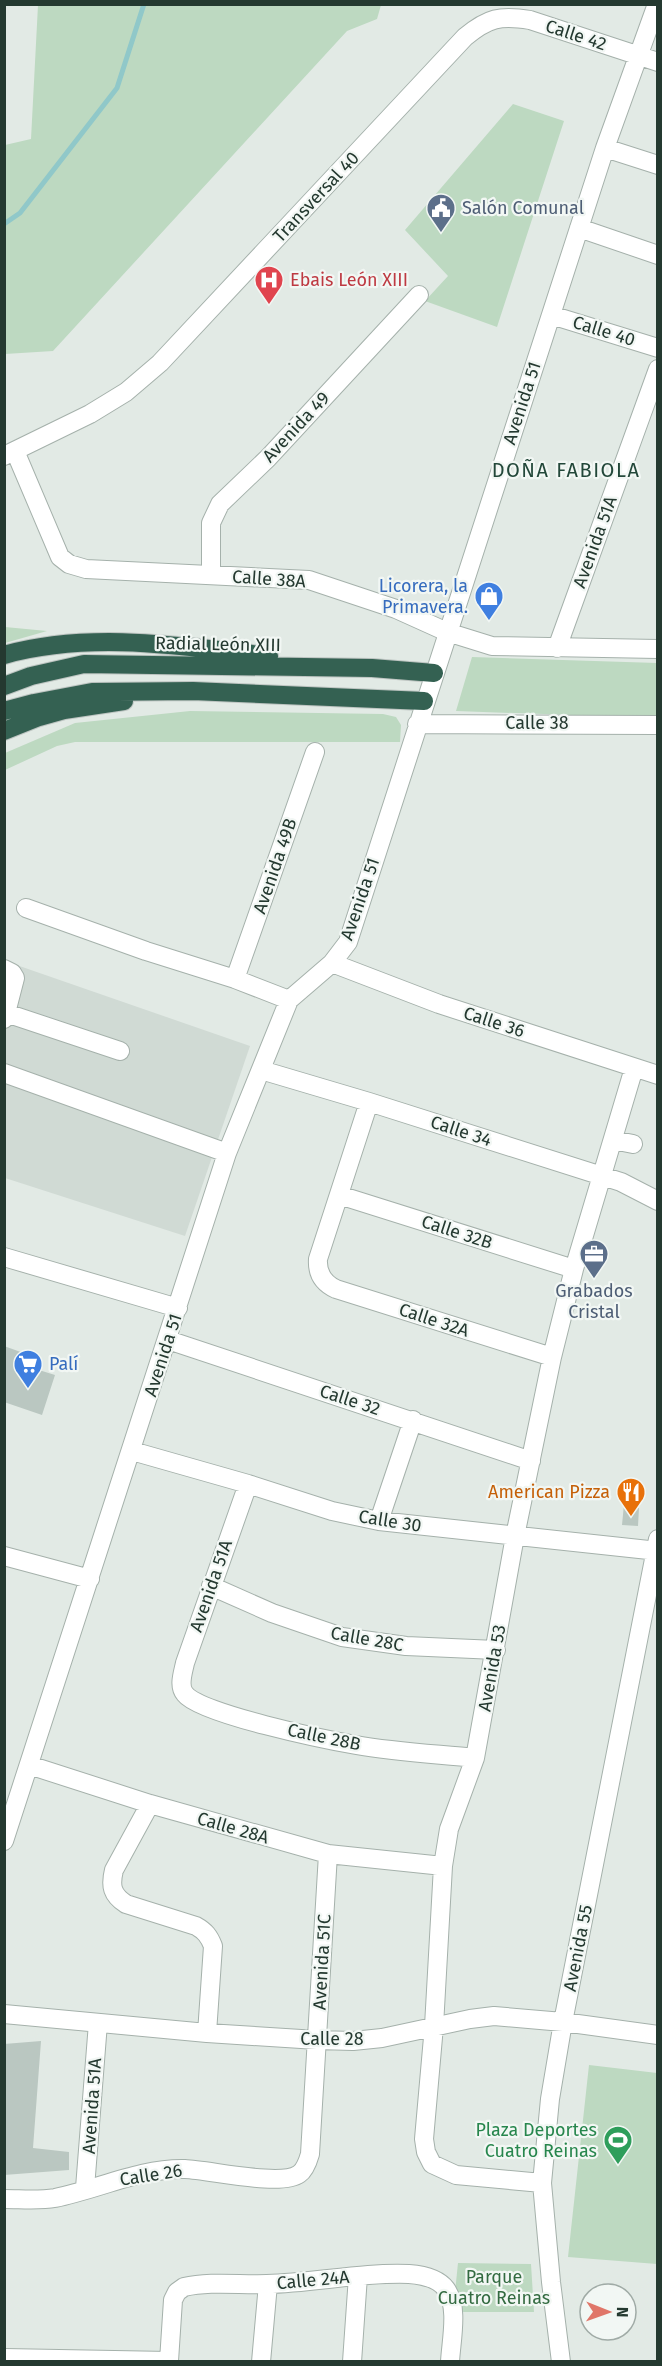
<svg xmlns="http://www.w3.org/2000/svg" width="662" height="2366" viewBox="0 0 662 2366" font-family="'Fira Sans',sans-serif">
<style>
.built{fill:#d0dad4}
.green{fill:#bdd9c1}
.lines{fill:none;stroke-linecap:round;stroke-linejoin:round}
.stream{stroke:#90c8c9;stroke-width:5}
.building{fill:#bac7c1}
.minor-casing{stroke:#a5b1ab;stroke-width:20}
.highway-casing{stroke:#bdc4c1;stroke-width:20}
.minor{stroke:#fff;stroke-width:18}
.highway{stroke:#346152;stroke-width:18}
.labels{text-anchor:middle;dominant-baseline:central;stroke-width:4.5;stroke-linejoin:round;paint-order:stroke}
.street-label{font-size:18px;fill:#243930;stroke:#f2f7f4}
.service-label{font-size:18px;fill:#4e5e75;stroke:#f2f7f4;text-anchor:start}
.health-label{font-size:18px;fill:#be3a42;stroke:#f2f7f4;text-anchor:start}
.shop-label{font-size:18px;fill:#366cbe;stroke:#f2f7f4;text-anchor:end}
.food-label{font-size:18px;fill:#c56008;stroke:#f2f7f4;text-anchor:end}
.leisure-label{font-size:18px;fill:#27864d;stroke:#f2f7f4;text-anchor:end}
.park-label{font-size:18px;fill:#336b41;stroke:#f2f7f4}
.neighbourhood-label{font-size:20px;letter-spacing:1.5px;fill:#23483a;stroke:#f2f7f4}
</style>
<rect width="100%" height="100%" fill="#e2eae5"/>
<path class="built" d="M5,961l245,85 -65,190 -180,-58z"/>
<path class="green" d="M38,5h343l-4,14 -30,12 -294,320 -48,3v-209l26,-6z
M513,104l51,17 -67,206 -72,-26 23,-25 -43,-46z
M5,627l42,4 -42,12z
M472,657l185,6v55l-201,-7z
M190,711l193,3 13,3 5,8 -1,17h-325l-18,4 -52,24v-17l70,-30z
M589,2065l68,8v191l-89,-7z
M458,2263l73,1 3,48h-81z"/>
<g class="lines">
<path class="stream" d="M4,224l16,-11 97,-125 27,-84"/>
</g>
<path class="building" d="M4,1346l25,9 -3,11 29,9 -13,40 -38,-13z
M624,1504l15,4 -1,18 -16,-1z
M41,2041l-8,107 36,4v18l-65,5v-131z"/>
<g class="lines">
<g class="minor-casing">
<path id="minor" d="M605,148l53,17
M579,228l79,27
M551,315l107,33
M15,451l45,106 9,7 17,5 223,11 87,29 51,23 45,14 166,3
M4,456l86,-42 36,-22 34,-29 305,-326c23,-19 35,-22 65,-17l128,42
M211,575v-52l9,-19 48,-46 151,-163
M557,648l101,-279
M417,724l241,1
M26,908l120,43 89,28 54,21
M332,963l107,41 219,71
M4,969l8,4 3,5 -9,35
M235,979l80,-227
M4,1019l2,-6 114,38
M261,1070l108,32 252,80 37,19
M4,1073l223,80
M369,1102l-51,157c-1,14 5,24 18,30l216,68
M613,1140l20,4
M339,1195l235,74
M4,1257l174,51
M168,1340l363,121
M132,1451l116,33 84,27 47,10 279,30
M248,1484l-63,179c-2,10 -7,23 0,31 15,20 142,46 171,51 39,7 80,9 119,13
M379,1521l34,-101
M4,1556l86,23
M211,1586l61,27 70,24 64,9 90,4
M29,1765l121,39 178,50 115,12
M150,1804l-36,66c-4,16 -2,25 12,34l70,22c9,5 13,10 17,20l-6,87
M4,1841l223,-688 62,-153 43,-37 16,-21 257,-794 52,-144
M4,2014l203,19 110,7 36,1 29,-3 88,-19 24,-3 69,6 95,13
M542,2183l-86,-8 -24,-11 -6,-12 -2,-13 10,-113 9,-160 6,-37 26,-71 40,-222 37,-179 22,-88 60,-201
M85,2188l13,-165
M4,2199c17,0 34,2 51,-1 44,-9 85,-30 130,-29 25,1 96,18 114,5 6,-4 9,-13 11,-20l18,-300
M4,2358l165,3 4,-61 4,-8 7,-5c26,-6 56,-2 83,-3 47,-1 94,-12 142,-10 13,1 29,4 37,15 13,18 5,52 4,73
M261,2362l7,-78
M352,2362l6,-86
M561,2362l-10,-80 -9,-99 8,-84 13,-77 95,-483"/>
</g>
<g class="highway-casing">
<path id="highway" d="M4,655c86,-24 178,-9 265,1
M4,686l27,-10 53,-12 288,4 62,5
M4,711l30,-8 58,-11 101,-1 231,10
M4,731l35,-14 25,-7 60,-9"/>
</g>
<use href="#minor" class="minor"/>
<use href="#highway" class="highway"/>
</g>
<defs>
<g id="civic-pin" transform="scale(1.5)"><path d="M0 17L-7.5 6A9.5 9.5 0 1 1 7.5 6Z" fill="#5c6f8a" stroke="#f2f7f4"/><path d="M-.6-6.5H3V-4.5H.6V-3L4-1V1h2V6H-6V1h2V-1L-.6-3ZM-1.2 2.5V6h2.4V2.5Z" fill="#fff"/></g>
<g id="hospital-pin" transform="scale(1.5)"><path d="M0 17L-7.5 6A9.5 9.5 0 1 1 7.5 6Z" fill="#e0444e" stroke="#f2f7f4"/><path d="M-5-5h3v3.5h4V-5h3V5h-3V1.5h-4V5h-3Z" fill="#fff"/></g>
<g id="shop-pin" transform="scale(1.5)"><path d="M0 17L-7.5 6A9.5 9.5 0 1 1 7.5 6Z" fill="#3f7fe0" stroke="#f2f7f4"/><path d="M-5-2.5h2.3a2.7 3.5 0 0 1 5.4 0H5L5.5 6h-11ZM-1.5-2.5h3a1.5 2.3 0 0 0-3 0Z" fill="#fff"/></g>
<g id="office-pin" transform="scale(1.5)"><path d="M0 17L-7.5 6A9.5 9.5 0 1 1 7.5 6Z" fill="#5c6f8a" stroke="#f2f7f4"/><path d="M-6-3h4V-5.5h4V-3h4V5H-6ZM-1-4.5V-3h2v-1.5ZM-6 0V1H6V0Z" fill="#fff"/></g>
<g id="supermarket-pin" transform="scale(1.5)"><path d="M0 17L-7.5 6A9.5 9.5 0 1 1 7.5 6Z" fill="#3f7fe0" stroke="#f2f7f4"/><path d="M-6-5.5h2.5l.6 2H6L4.5 2H-2.5L-4.4-4H-6ZM-1.5 3.2a1.3 1.3 0 1 0 .1 0ZM3 3.2a1.3 1.3 0 1 0 .1 0Z" fill="#fff"/></g>
<g id="restaurant-pin" transform="scale(1.5)"><path d="M0 17L-7.5 6A9.5 9.5 0 1 1 7.5 6Z" fill="#e8710a" stroke="#f2f7f4"/><path d="M-5-6h1v4h1v-4h1v4h1v-4h1v5L-1.5 .5V6h-2V.5L-5-1ZM5-6V6H3V1.5H1.5Q1.5-4 5-6Z" fill="#fff"/></g>
<g id="stadium-pin" transform="scale(1.5)"><path d="M0 17L-7.5 6A9.5 9.5 0 1 1 7.5 6Z" fill="#2e9e5b" stroke="#f2f7f4"/><path d="M0-5a6.5 5 0 1 0 0 10a6.5 5 0 1 0 0-10ZM-3.5-1.8h7v3.6h-7Z" fill="#fff"/></g>
</defs>
<g fill-rule="evenodd">
<use href="#civic-pin" x="441" y="208"/>
<use href="#hospital-pin" x="269" y="280"/>
<use href="#shop-pin" x="489" y="596"/>
<use href="#office-pin" x="594" y="1254"/>
<use href="#supermarket-pin" x="28" y="1364"/>
<use href="#restaurant-pin" x="631" y="1492"/>
<use href="#stadium-pin" x="618" y="2140"/>
</g>
<g class="labels">
<g class="street-label">
<text transform="translate(576 35) rotate(18)">Calle 42</text>
<text transform="translate(316 197) rotate(-47)">Transversal 40</text>
<text transform="translate(604 331) rotate(17)">Calle 40</text>
<text transform="translate(522 403) rotate(-72)">Avenida 51</text>
<text transform="translate(296 427) rotate(-47)">Avenida 49</text>
<text transform="translate(595 542) rotate(-70)">Avenida 51A</text>
<text transform="translate(269 579) rotate(4)">Calle 38A</text>
<text transform="translate(218 644) rotate(1)">Radial León XIII</text>
<text x="537" y="723">Calle 38</text>
<text transform="translate(275 866) rotate(-71)">Avenida 49B</text>
<text transform="translate(360 899) rotate(-71)">Avenida 51</text>
<text transform="translate(494 1022) rotate(18)">Calle 36</text>
<text transform="translate(461 1131) rotate(18)">Calle 34</text>
<text transform="translate(457 1232) rotate(18)">Calle 32B</text>
<text transform="translate(434 1320) rotate(18)">Calle 32A</text>
<text transform="translate(163 1355) rotate(-72)">Avenida 51</text>
<text transform="translate(350 1400) rotate(18)">Calle 32</text>
<text transform="translate(390 1521) rotate(9)">Calle 30</text>
<text transform="translate(211 1586) rotate(-71)">Avenida 51A</text>
<text transform="translate(367 1639) rotate(10)">Calle 28C</text>
<text transform="translate(492 1668) rotate(-80)">Avenida 53</text>
<text transform="translate(324 1737) rotate(12)">Calle 28B</text>
<text transform="translate(233 1828) rotate(16)">Calle 28A</text>
<text transform="translate(578 1948) rotate(-79)">Avenida 55</text>
<text transform="translate(322 1962) rotate(-87)">Avenida 51C</text>
<text x="332" y="2039">Calle 28</text>
<text transform="translate(92 2106) rotate(-86)">Avenida 51A</text>
<text transform="translate(151 2175) rotate(-9)">Calle 26</text>
<text transform="translate(313 2280) rotate(-5)">Calle 24A</text>
</g>
<g class="service-label">
<text x="462" y="208">Salón Comunal</text>
<text x="594" y="1291" text-anchor="middle">Grabados<tspan x="594" dy="21">Cristal</tspan></text>
</g>
<g class="health-label">
<text x="290" y="280">Ebais León XIII</text>
</g>
<g class="shop-label">
<text x="468" y="586">Licorera, la<tspan x="468" dy="21">Primavera.</tspan></text>
<text x="49" y="1364" text-anchor="start">Palí</text>
</g>
<g class="food-label">
<text x="610" y="1492">American Pizza</text>
</g>
<g class="leisure-label">
<text x="597" y="2130">Plaza Deportes<tspan x="597" dy="21">Cuatro Reinas</tspan></text>
</g>
<g class="park-label">
<text x="494" y="2277">Parque<tspan x="494" dy="21">Cuatro Reinas</tspan></text>
</g>
<g class="neighbourhood-label">
<text x="566" y="470">DOÑA FABIOLA</text>
</g>
</g>
<rect width="662" height="2366" fill="none" stroke="#243930" stroke-width="12"/>
<g transform="translate(608 2312) rotate(91)"><circle r="28" fill="#f2f7f4" stroke="#a0aba6" stroke-width="1.5"/>
<path d="M0-4.5L10 22L0 15L-10 22Z" fill="#e07669"/>
<text y="-9" font-size="16" font-weight="bold" text-anchor="middle" fill="#243930">N</text>
</g>
</svg>
